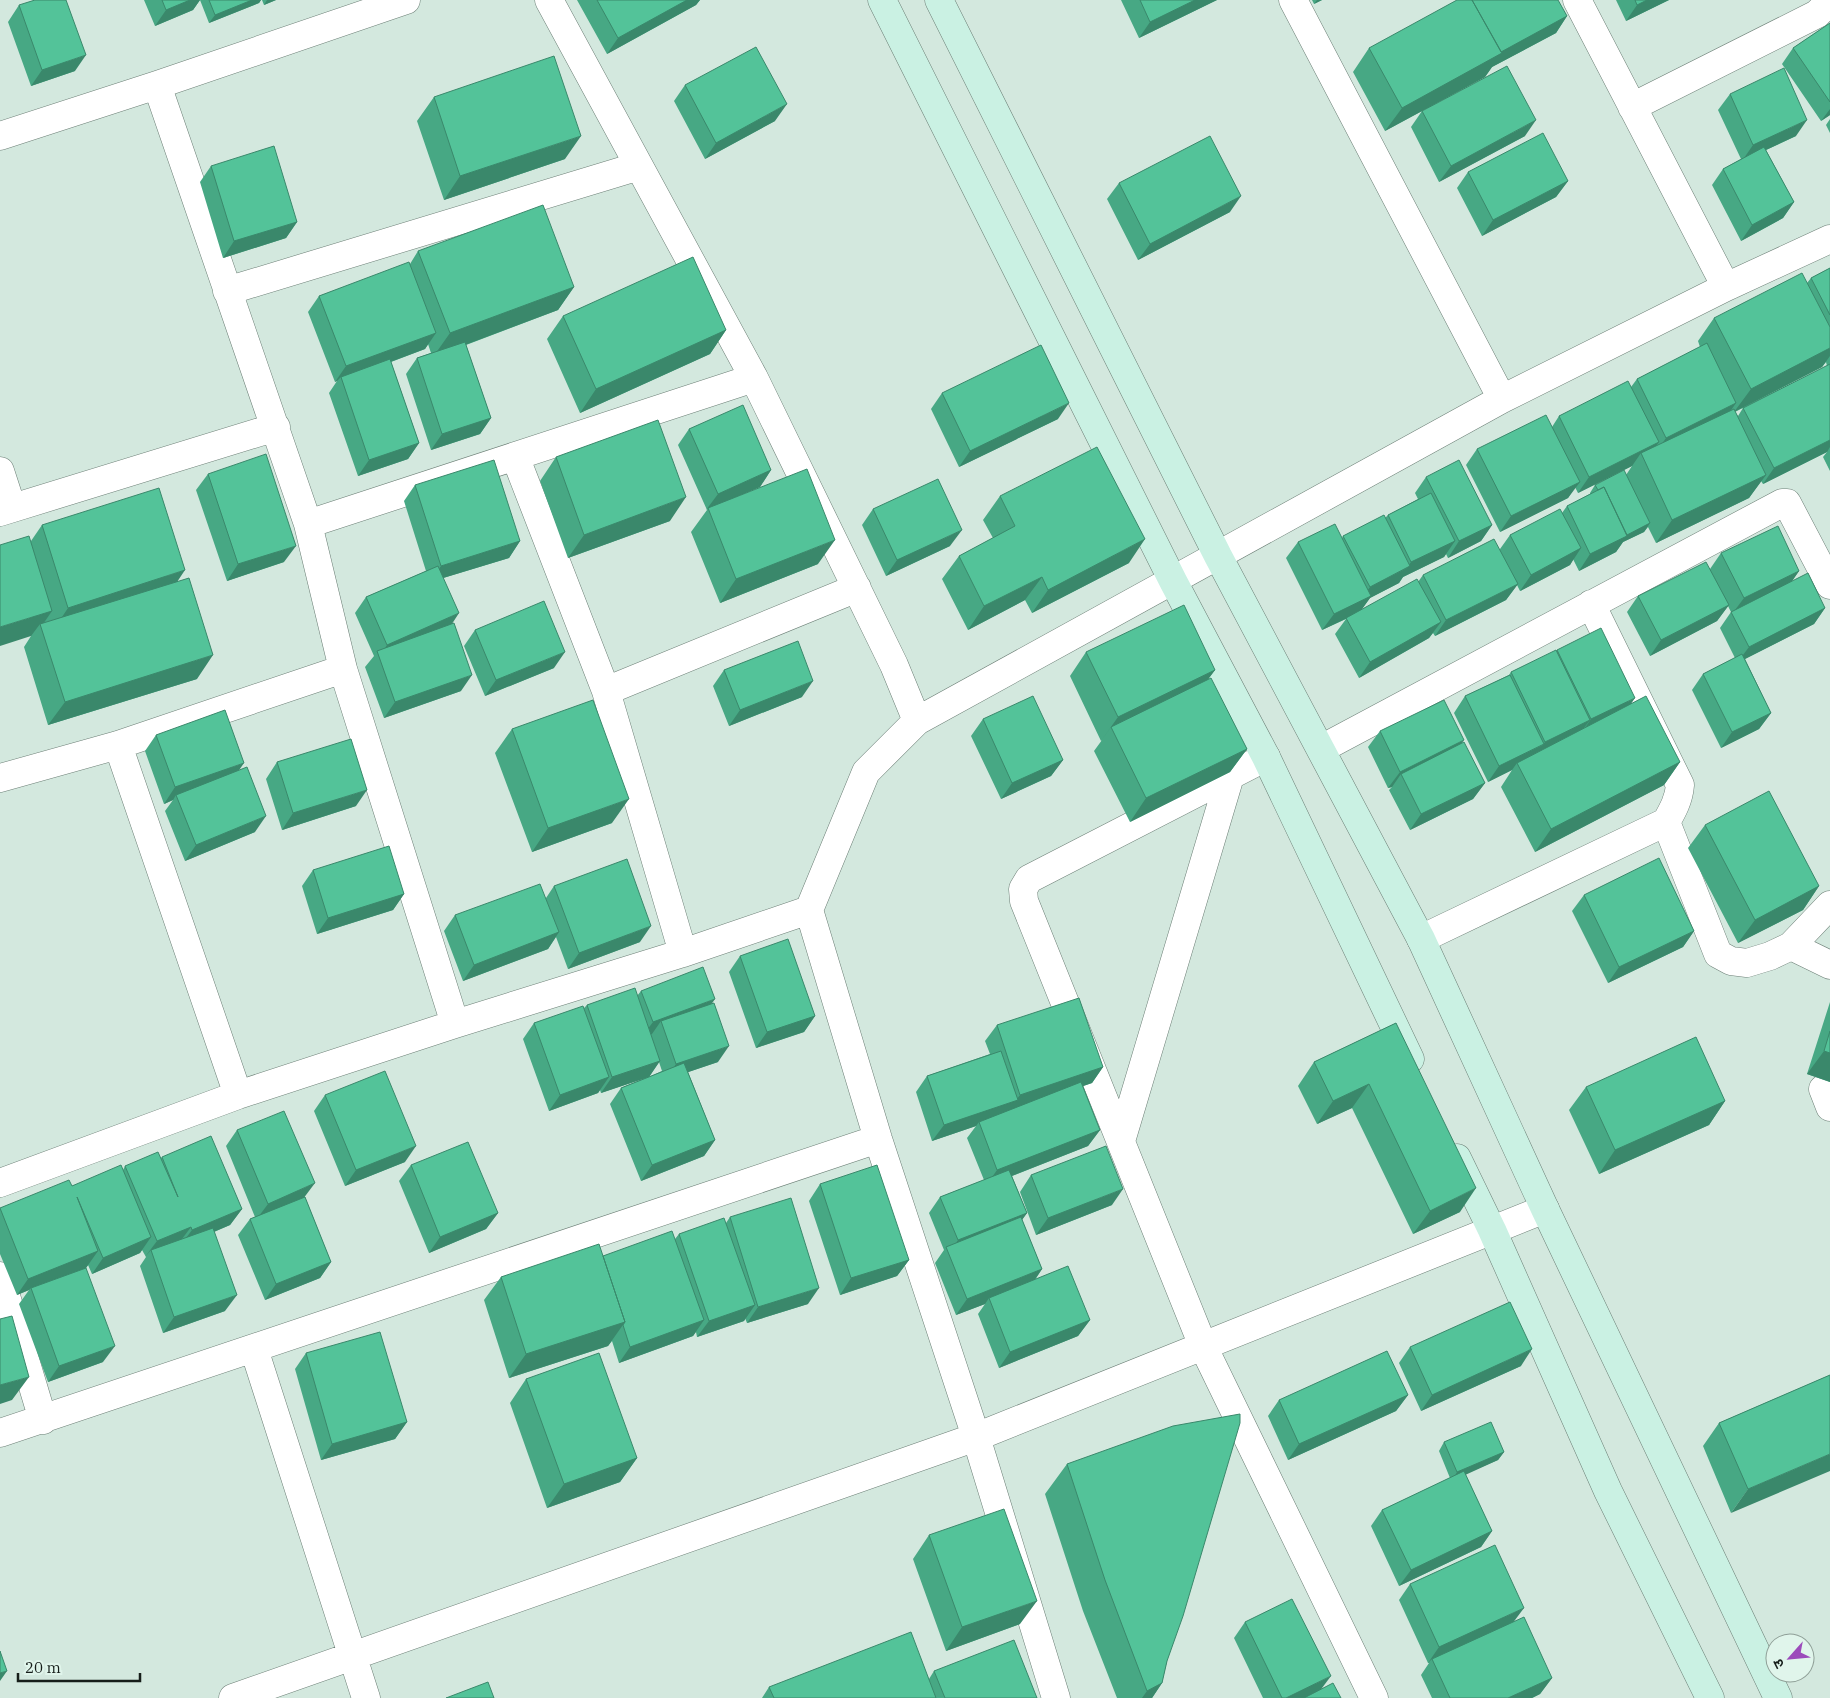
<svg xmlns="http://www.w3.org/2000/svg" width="1830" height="1698" viewBox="0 0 1830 1698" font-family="'IBM Plex Serif','Noto Sans Devanagari',serif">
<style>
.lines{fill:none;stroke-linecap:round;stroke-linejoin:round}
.street-casing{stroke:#6c7f76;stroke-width:29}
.secondary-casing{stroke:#6c7f76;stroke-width:29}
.street{stroke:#fff;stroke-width:28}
.secondary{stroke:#caf1e3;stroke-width:28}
.wall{fill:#47a884;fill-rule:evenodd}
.shaded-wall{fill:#3a886b}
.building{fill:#53c399;stroke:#3a886b}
</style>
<rect width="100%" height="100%" fill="#d3e8de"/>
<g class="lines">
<g class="street-casing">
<path id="street" d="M549,0l205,378 140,287 23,56
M1293,0l209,399
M1577,0l149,287
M157,85l151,439 35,145 112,355
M1632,107l185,-93 13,-13
M0,136l157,-51 249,-85
M227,291l412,-125
M515,456l91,235 77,262
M0,471l12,37
M0,512l276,-85
M308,524l446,-146
M606,691l251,-103
M118,745l120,350
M1321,749l461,-246h5l43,82
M1266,757l-237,122 -6,10 1,12 179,445 171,352
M0,778l118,-33 225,-76
M1666,822l52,132 13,7 16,2 23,-7 21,-10 39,-41
M809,910l69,229 98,298 80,261
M1421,939l245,-117c7,-12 13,-23 14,-37l-89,-181
M1791,946l39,19
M1823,1089l7,18
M1121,1141l109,-365
M0,1183l238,-88 217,-71 228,-71 126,-43 57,-138 51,-51 585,-322 224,-112 104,-48
M0,1276l43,144
M254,1349l112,349
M0,1433l878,-294
M233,1698l743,-261 569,-228"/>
</g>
<g class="secondary-casing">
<path id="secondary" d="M882,0l291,581 93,176 144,302
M939,0l279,556 203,383 124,270 233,489
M1457,1158l35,72 116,261 102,207"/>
</g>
<use href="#street" class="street"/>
<use href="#secondary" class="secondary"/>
</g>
<path class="wall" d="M144,0h117l-2,3 -50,20 -9,-23 -7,10 -38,16z
M262,0h14l-12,5z
M577,0h123l-4,5 -89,49z
M1121,0h96l-78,38z
M1312,0h10l-8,4z
M1616,0h53l-43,21z
M19,5l56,66 -44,15 -23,-64z
M1567,16l-11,17 -64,34 -7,10 -100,54 -32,-59 16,-24z
M1830,23v92l-9,6 -39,-57 11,-16z
M685,85l90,36 -70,38 -31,-58z
M1730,94l66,42 -30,14 28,52 -11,16 -42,23 -29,-56 11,-16 18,-10 -23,-49z
M434,97l131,62 -121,41 -27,-79z
M1422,111l103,25 -86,46 -28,-55z
M1830,119v14l-4,-8z
M211,166l86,56 -11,16 -63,20 -23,-76z
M1468,172l100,9 -12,16 -74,39 -25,-48z
M1119,183l111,29 -92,48 -31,-61z
M418,251l156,36 -16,23 -92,35 25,73 -11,16 -49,16 -25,-76 11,-16 14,-5 -3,-9 -3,5 -34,13 28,81 -11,16 -50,17 -29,-83 8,-12 -2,1 -27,-70 11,-16 91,-32z
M1830,268v203l-7,-14 4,-5 -64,32 -2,-3 -12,17 -93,45 -8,-16 -4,5 -21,10 -7,10 -37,19 -6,-12 -3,6 -50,26 -3,-6 -11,15 -71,36 -2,-3 -4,5 -70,40 -24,-44 11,-15 -24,11 -36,-72 12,-16 44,-4 1,-2 42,-18 3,-3 30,-16 -3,-6 11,-16 66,48 -11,16 -33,17 -2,-4 -2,3 -41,20 -4,6 -29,15 -9,12 57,-28 5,-7 77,-26 10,-14 52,-22 5,-7 23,-12v-1l5,-8 31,-10 6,-9 -54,27 -3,-6 -7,11 -68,34 -34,-67 11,-16 75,-22 7,-11 72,-29 6,-8 63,-32 -2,-6 16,-23 93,-35 4,-5zM1826,362l1,4 -84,42 -5,8 -3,-4 87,-45z
M563,316l163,14 -16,24 -130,59 -33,-74z
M942,393l116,26 -99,48 -28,-58z
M689,429l82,41 -11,17 -26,11 84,66 -98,39 -29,-71 16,-22 -29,-65z
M556,457l114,64 -102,37 -28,-77z
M208,474l76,88 -57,19 -31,-91z
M415,485l105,56 -11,17 -66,20 9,46 9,67 -77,27 -19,-51 9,-11 -19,-43 11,-16 60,-26 -22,-70z
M1000,496l129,67 -97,50 -7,-13 -57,30 -26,-51 17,-23 34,-18 -10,-18z
M873,509l77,37 -64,30 -24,-51z
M42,525l136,56 19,98 -149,46 -24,-78 7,-11v-95z
M1721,553l78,18 -7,10 33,27 -11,16 -69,35 26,54 -12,16 -38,19 -29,-58 11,-16 32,-16 -15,-30 11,-16 -3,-6 -11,15 -67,35 -23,-44 11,-16 72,-27z
M475,630l79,38 -69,28 -21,-50z
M1557,650l74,54 49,58 -16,23 -129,67 -34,-65 11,-17 -24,12 -34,-69 11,-17 44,-21 2,-3 45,-21z
M1086,652l129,18 -7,9 39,70 -17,23 -100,50 -36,-71 8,-11 -1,1 -31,-65z
M724,670l78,27 -73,29 -16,-40z
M983,719l80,41 -12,16 -50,23 -30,-63z
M512,729l100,94 -80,29 -37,-99z
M1380,731l81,12 24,40 -12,16 -63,31 -21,-40 3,-3 -4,1 -20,-41z
M156,735l83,35 16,62 -70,29 -20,-50 8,-11 -9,4 -19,-53z
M277,762l79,44 -74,24 -16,-51z
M1705,825l114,61 -16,24 -65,33 -50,-95z
M313,870l91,24 -11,16 -76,24 -15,-48z
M554,886l86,56 -72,27 -12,-32 -8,12 -85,32 -19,-50 11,-16 91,-17z
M1584,895l110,36 -11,16 -75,36 -36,-72z
M740,956l75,60 -11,16 -48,16 -27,-76z
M641,991l71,13 6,58 -30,10 27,68 -11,16 -63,25 -31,-77 11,-16 24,-10 -44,15 -1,-3 -2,3 -49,18 -26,-72 11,-16 50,-15 3,-3 50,-9zM659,1062l3,9 -13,6z
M1830,1002v80l-23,-8z
M1396,1023l64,189 -47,22 -61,-126 -35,16 -19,-38 16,-24z
M997,1025l106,42 -11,16 -9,3 17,44 -12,16 -76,30 15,37 -5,7 20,49 -7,11 55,40 -12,16 -79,32 -21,-54 7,-10 -29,11 -21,-52 9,-13 -15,-37 11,-16 44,-17 -17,-42 9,-12 -44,15 -16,-49 11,-16 63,-22 -5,-13z
M1586,1087l139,14 -16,24 -110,49 -30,-64z
M325,1095l80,67 -60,24 -31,-75z
M237,1130l68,67 26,65 -11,16 -55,22 -27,-65 12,-16 5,-2 -29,-71z
M162,1157l80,52 -12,16 -16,7 11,79 -62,22 -23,-67 6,-9 -4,-7 -2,3 -48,21 -4,-9 -2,3 17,94 -55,20 -29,-78 10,-14 -12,5 -17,-41v-46l72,-22 51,-16 2,-4 36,-8z
M411,1165l87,48 -12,16 -57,24 -30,-72z
M1031,1175l81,30 -76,30 -16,-43z
M820,1184l89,76 -12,16 -57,19 -31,-94z
M730,1217l78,87 -61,19 -2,-5 -1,3 -47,16 -1,-5 -3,4 -74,27 -7,-22 -4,5 -99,32 -25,-78 17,-23 102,-21 72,-17 4,-5 47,-11z
M1410,1347l111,19 -100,45 -22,-48z
M306,1353l101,69 -12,17 -74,21 -26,-91z
M1830,1375l-99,138 -28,-67 16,-23z
M526,1379l111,79 -17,24 -73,26 -37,-105z
M1408,1395l-12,16 -108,49 -20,-44 11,-16z
M1444,1442l60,10 -6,8 -33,14 27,57 -11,16 -82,39 -28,-60 11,-16 68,-32 -11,-27z
M1067,1464l100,197 -5,22 -10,15h-35l-34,-87 -38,-117z
M929,1535l91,89 -74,27 -33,-92z
M1410,1584l104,37 38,57 -12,16 -8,4h-100l-11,-23 8,-12h-1l-29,-63z
M1245,1622l77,67 19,9h-78l-29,-60z
M934,1671l103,27h-275l7,-11 160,-8z"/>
<path class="shaded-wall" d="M190,0h10l-7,10 -38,16 11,-16z
M252,0h9l-2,3 -50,20 6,-8z
M267,0h9l-12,5z
M687,0h13l-4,5 -89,49 11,-16z
M1195,0h22l-78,38 11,-16z
M1317,0h5l-8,4z
M1647,0h22l-43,21 11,-16z
M1567,16l-11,17 -64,34 -7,10 -100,54 17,-23 95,-54z
M86,55l-11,16 -44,15 11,-16z
M787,104l-12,17 -70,38 11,-16z
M1830,109v6l-9,6z
M1536,120l-11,16 -86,46 12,-16z
M1807,120l-11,16 -54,25 11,-16z
M581,136l-16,23 -121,41 16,-24z
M1568,181l-12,16 -74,39 11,-16z
M1241,196l-11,16 -92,48 12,-16z
M1794,202l-11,16 -42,23 11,-16z
M297,222l-11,16 -63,20 11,-17z
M574,287l-16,23 -125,47 17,-24z
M726,330l-16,24 -130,59 16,-24z
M436,333l-11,16 -83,31 -1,-3 -4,4 -2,1 11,-16z
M1830,348v8l-8,11 -88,45 17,-23z
M1069,403l-11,16 -99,48 11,-16z
M1736,403l-11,16 -70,35 11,-16z
M491,418l-11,16 -49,16 11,-16z
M1830,440v7l-3,5 -64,32 11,-16z
M1659,442l-12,16 -6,-5 -9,13 -54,27 11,-16z
M419,443l-11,16 -50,17 11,-16z
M771,470l-11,17 -52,22v-1l-2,2 12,-16z
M1766,475l-17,23 -93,45 16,-23z
M1580,482l-12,16 -68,34 11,-16z
M686,497l-16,24 -102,37 16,-23z
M1650,523l-6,9 -21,10 -7,10 -37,19 11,-17 32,-17z
M1492,525l-11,16 -33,17 11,-17z
M962,530l-12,16 -64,30 11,-16z
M1145,539l-16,24 -97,50 16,-23z
M835,540l-17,24 -98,39 16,-24z
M520,541l-11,17 -79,24 11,-16z
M1455,541l-11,16 -41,20 -4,6 -29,15 -10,14 -38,18 12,-16 26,-13 10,-14 37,-19 4,-6z
M296,546l-12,16 -57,19 11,-17z
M1581,548l-11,17 -50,26 11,-16z
M185,570l-16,24 -117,38 16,-24z
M1799,571l-11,16 -56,27 12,-16z
M1042,577l-17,23 -57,30 16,-24z
M1518,584l-12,16 -71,36 11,-16z
M1729,605l-12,16 -67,35 11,-16z
M1825,608l-11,16 -77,39 12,-16z
M52,611l-11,16 -1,-3 -9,12 -31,10v-19z
M459,613l-11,17 -69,27 8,-12z
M1441,622l-12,16 -70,40 11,-16z
M565,652l-11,16 -69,28 11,-16z
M213,655l-16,24 -149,46 17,-23z
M1215,670l-17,23 -87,34 -10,14 17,-24z
M472,675l-11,16 -77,27 11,-16z
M813,681l-11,16 -73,29 11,-16z
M1635,698l-11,16 -44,21 11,-16z
M1771,713l-12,16 -38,19 11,-16z
M1590,720l-12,16 -61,27 -5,7 -24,12 11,-16 44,-21 2,-3z
M1464,740l-12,16 -51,18 -9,13 -4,1 12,-16z
M1247,749l-17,23 -100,50 16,-24z
M1063,760l-12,16 -50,23 11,-16z
M1680,762l-16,23 -129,67 16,-23z
M244,763l-11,16 -57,16 -3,5 -9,4 11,-17z
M1485,783l-12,16 -63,31 11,-16z
M367,790l-11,16 -74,24 11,-17z
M629,799l-17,24 -80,29 16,-24z
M266,816l-11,16 -70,29 11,-16z
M1819,886l-16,24 -65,33 17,-23z
M404,894l-11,16 -76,24 11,-16z
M651,926l-11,16 -72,27 11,-16z
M1694,931l-11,16 -75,36 11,-16z
M559,932l-11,17 -85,32 11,-16z
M715,999l-11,16 -43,6 -9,13 -11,4 12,-16z
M815,1016l-11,16 -48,16 11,-16z
M729,1046l-11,16 -53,18 11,-16z
M1824,1051l6,2v29l-23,-8z
M660,1061l-11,16 -48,16 11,-16z
M1103,1067l-11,16 -113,39 -3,4 -44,15 12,-16 72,-25 4,-5z
M609,1077l-11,16 -49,18 11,-16z
M1369,1084l-17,24 -35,16 16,-23z
M1725,1101l-16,24 -110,49 16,-24z
M1100,1130l-12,16 -102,40 11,-16z
M715,1140l-11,16 -63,25 11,-16z
M416,1146l-11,16 -60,24 11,-16z
M315,1183l-12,16 -47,21 12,-16z
M1476,1188l-16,24 -47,22 17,-23z
M1123,1189l-11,16 -76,30 12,-17z
M242,1209l-12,16 -50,21 12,-16z
M498,1213l-12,16 -57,24 11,-16z
M1027,1213l-12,16 -66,24 9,-13z
M191,1227l-12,16 -28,7 -6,7 12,-16z
M151,1237l-11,16 -48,21 11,-16z
M98,1251l-12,17 -55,20 -2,2 -12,5 11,-16z
M909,1260l-12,16 -57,19 11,-17z
M331,1262l-11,16 -55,22 11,-16z
M1042,1269l-11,16 -42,13 -4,6 -29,11 11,-16z
M819,1288l-11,16 -61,19 11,-16z
M237,1295l-12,16 -62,22 11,-16z
M755,1305l-11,16 -47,16 12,-16z
M704,1320l-11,16 -74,27 11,-16z
M1090,1320l-12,16 -79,32 11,-16z
M625,1322l-17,24 -99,32 17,-24z
M115,1346l-12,16 -55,20 11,-16z
M1532,1349l-11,17 -100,45 11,-16z
M29,1377l-17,23 -12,4v-19z
M1408,1395l-12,16 -108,49 11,-16z
M407,1422l-12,17 -74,21 11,-16z
M1504,1452l-6,8 -46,21 5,-9z
M1830,1454v17l-99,42 17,-24z
M637,1458l-17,24 -73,26 17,-24z
M1492,1531l-11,16 -82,39 12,-16z
M1037,1601l-17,23 -74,27 16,-24z
M1524,1608l-12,16 -80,35 -4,4 11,-16z
M7,1671l-7,10v-8z
M1331,1676l-12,16 -11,6h-22z
M1552,1678l-12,16 -8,4h-24z
M1162,1683l-10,15h-10l5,-7z"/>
<path class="building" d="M35,0h31l20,55 -44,15 -23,-65z
M162,0h28l-24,10z
M209,0h43l-37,15z
M597,0h90l-69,38z
M1140,0h55l-45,22z
M1457,0h15l30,53 -100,55 -33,-60z
M1472,0h86l9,16 -66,36z
M1635,0h12l-10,5z
M1830,23v79l-37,-54z
M756,47l31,57 -71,39 -31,-58z
M554,56l27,80 -121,40 -26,-79z
M1507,66l29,54 -85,46 -29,-55z
M1784,68l23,52 -54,25 -23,-51z
M1543,133l25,48 -75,39 -25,-48z
M1210,136l31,60 -91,48 -31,-61z
M274,146l23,76 -63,19 -23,-75z
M1764,147l30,55 -42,23 -29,-56z
M543,205l31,82 -124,46 -32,-82z
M693,257l33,73 -130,59 -33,-73z
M409,262l27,71 -90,33 -27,-70z
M1830,268v47l-19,-37z
M1802,273l28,54v21l-79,41 -37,-71z
M465,342l26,76 -49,16 -25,-76z
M1707,343l29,60 -70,35 -29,-59z
M1041,345l28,58 -99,48 -28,-58z
M390,359l29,84 -50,17 -28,-83z
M1830,364v76l-56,28 -31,-60z
M1628,381l31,61 -70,35 -30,-61z
M743,405l28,65 -53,24 -29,-65z
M1734,409l32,66 -94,45 -31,-67z
M1546,415l34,67 -69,34 -34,-67z
M658,420l28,77 -102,38 -28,-78z
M1097,447l48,92 -97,51 -6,-13 -58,29 -25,-50 56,-30 -15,-30z
M266,454l30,92 -58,18 -30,-90z
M494,460l26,81 -79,25 -26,-81z
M1459,460l33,65 -33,16 -33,-64z
M807,469l28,71 -99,39 -28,-71z
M1624,470l26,53 -23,12 -23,-48 -6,3 -3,-5z
M938,479l24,51 -65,30 -24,-51z
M1604,487l23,49 -37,18 -23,-48z
M159,488l26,82 -117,38 -26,-83z
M1431,493l24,48 -44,21 -23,-47z
M1560,509l21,39 -50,27 -21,-40z
M1384,515l26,51 -40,21 -27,-51z
M1335,524l36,72 -37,18 -36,-72z
M1778,526l21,45 -55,27 -23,-45z
M29,536l23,75 -52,16v-82z
M1494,539l24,45 -72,36 -23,-45z
M1706,562l23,43 -68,35 -23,-44z
M438,566l21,47 -72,32 -21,-48z
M1808,573l17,35 -76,39 -18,-35z
M189,578l24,77 -148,47 -25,-78z
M1417,579l24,43 -71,40 -24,-44z
M544,601l21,51 -69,28 -21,-50z
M1184,605l31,65 -97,47 -32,-65z
M454,623l18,52 -77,27 -18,-51z
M1601,628l34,70 -44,21 -34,-69z
M798,641l15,40 -73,29 -16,-40z
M1556,650l34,70 -45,22 -34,-70z
M1742,654l29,59 -39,19 -29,-58z
M1510,675l34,69 -45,22 -34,-70z
M1211,678l36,71 -101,49 -35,-71z
M1033,696l30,64 -51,23 -29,-64z
M1646,696l34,66 -129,67 -34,-66z
M593,700l36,99 -81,29 -36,-99z
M1444,700l20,40 -64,32 -20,-41z
M225,710l19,53 -69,24 -19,-52z
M351,739l16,51 -74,23 -16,-51z
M1464,742l21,41 -64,31 -20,-40z
M247,767l19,49 -70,29 -20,-50z
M1769,791l50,95 -64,34 -50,-95z
M389,846l15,48 -76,24 -15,-48z
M1659,858l35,73 -75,36 -35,-72z
M627,859l24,67 -72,27 -25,-67z
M540,884l19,48 -85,33 -19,-50z
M788,939l27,77 -48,16 -27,-76z
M703,967l12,32 -62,23 -12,-31z
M635,988l25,73 -48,16 -25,-72z
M1079,998l24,69 -83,28 -23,-70z
M714,1003l15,43 -53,18 -15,-43z
M583,1006l26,71 -49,18 -26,-72z
M1396,1023l80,165 -46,23 -61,-127 -36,17 -19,-39z
M1830,1031v22l-6,-2z
M1696,1037l29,64 -110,49 -29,-63z
M1001,1051l17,49 -74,25 -17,-49z
M684,1063l31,77 -63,25 -31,-77z
M385,1071l31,75 -60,24 -31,-75z
M1081,1082l19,48 -103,40 -18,-48z
M284,1111l31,72 -47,21 -31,-74z
M211,1136l31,73 -50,21 -1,-3 -34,14 -32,-75 33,-14 20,45 -16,-40z
M468,1142l30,71 -58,24 -29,-72z
M1106,1146l17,43 -75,29 -17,-43z
M121,1165l30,72 -48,21 -26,-61 21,54 -70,28 -28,-71 69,-28 3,6z
M877,1165l32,95 -58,18 -31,-94z
M1009,1170l18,43 -69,27 -18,-43z
M305,1197l26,65 -55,22 -26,-65z
M791,1198l28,90 -61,19 -28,-90z
M1021,1217l21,52 -75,30 -21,-52z
M724,1218l31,87 -46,16 -30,-87z
M213,1228l24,67 -63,22 -23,-67z
M672,1231l32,89 -74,27 -7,-22 2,-3 -22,-66z
M599,1244l26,78 -99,32 -25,-77z
M1068,1266l22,54 -80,32 -21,-54z
M86,1268l29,78 -56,20 -28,-78z
M1510,1302l22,47 -100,46 -22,-48z
M12,1316l17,61 -29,8v-66z
M380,1332l27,90 -75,22 -26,-91z
M1387,1351l21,44 -109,49 -20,-44z
M599,1353l38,105 -73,26 -38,-105z
M1830,1375v79l-82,35 -29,-66z
M1240,1414v9l-57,193 -16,45 -5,22 -15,8 -42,-111 -38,-116 106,-38z
M1491,1422l13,30 -47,20 -13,-30z
M1464,1471l28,60 -81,39 -29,-60z
M1004,1509l33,92 -75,26 -33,-92z
M1495,1545l29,63 -85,39 -29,-63z
M1292,1599l39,77 -45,22h-4l-37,-76z
M1524,1617l28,61 -44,20h-58l-18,-39z
M911,1632l25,66h-162l-5,-11z
M1014,1640l23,58h-92l-11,-27z
M0,1651l7,20 -7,2z
M488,1682l6,16h-48z
M1333,1683l8,15h-37z"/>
<g transform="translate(1790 1658) rotate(243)"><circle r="24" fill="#e0f5eb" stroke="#8f9f97"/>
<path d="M0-4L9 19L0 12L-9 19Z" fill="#9c4bbb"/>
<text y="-8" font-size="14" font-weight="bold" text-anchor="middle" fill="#161e1a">उ</text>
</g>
<path d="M18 1673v8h122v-8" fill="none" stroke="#161e1a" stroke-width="2.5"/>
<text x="25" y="1673" font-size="15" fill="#161e1a" stroke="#e0f5eb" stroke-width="4" paint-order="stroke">20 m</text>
</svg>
